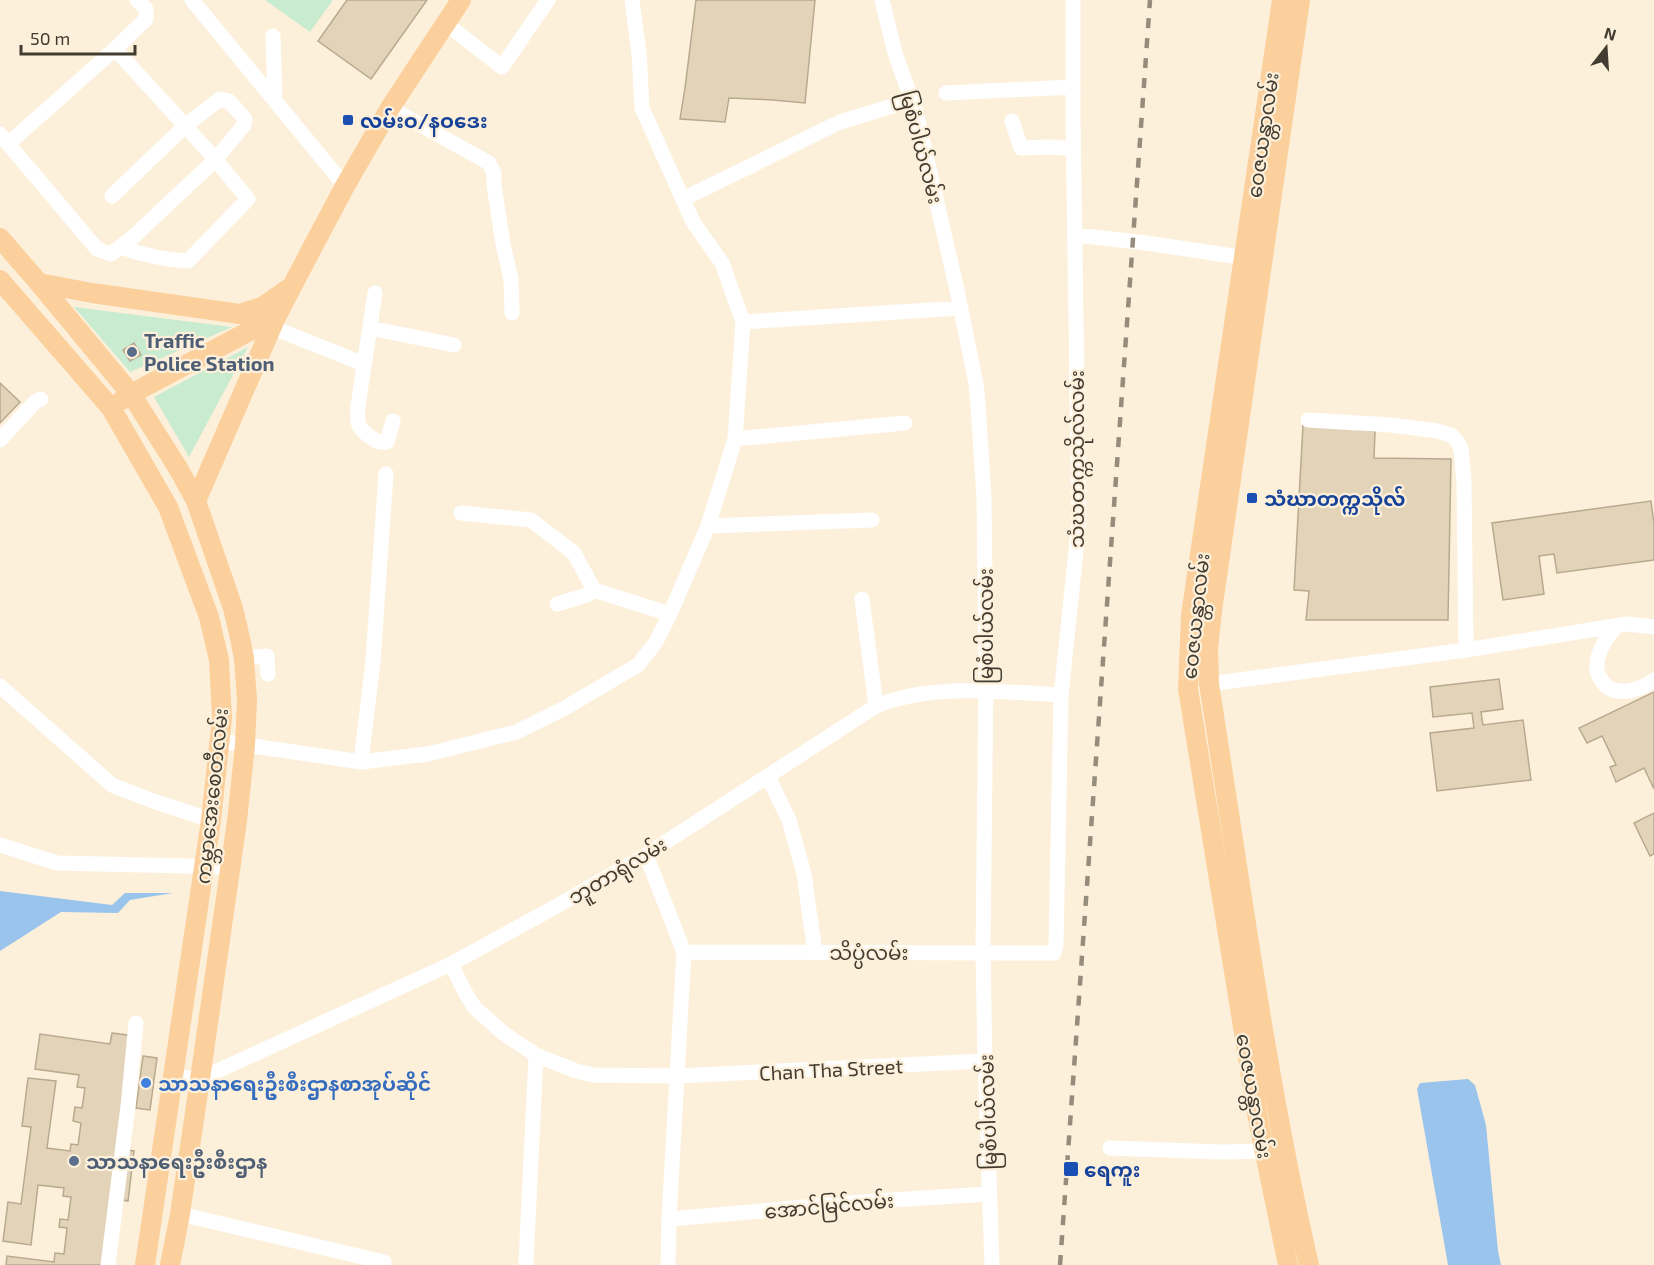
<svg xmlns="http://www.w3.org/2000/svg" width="1654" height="1265" viewBox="0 0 1654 1265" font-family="'Exo 2','Noto Sans Myanmar',sans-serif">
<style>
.green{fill:#c9ebd0}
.water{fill:#9ac4ec}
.building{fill:#e3d4b9;stroke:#b8a98f;stroke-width:1.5}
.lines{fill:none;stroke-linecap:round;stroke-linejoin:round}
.minor{stroke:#fff;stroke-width:15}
.major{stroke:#fcd09c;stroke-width:20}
.rail{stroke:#958c7c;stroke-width:4.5;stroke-dasharray:10 10;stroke-linecap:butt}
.transit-dot{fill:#1a4fb4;stroke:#fdf0db;stroke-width:2}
.service-dot{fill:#5c6f8a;stroke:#fdf0db;stroke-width:2}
.shop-dot{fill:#3f7fe0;stroke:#fdf0db;stroke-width:2}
.labels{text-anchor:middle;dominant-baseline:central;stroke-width:4.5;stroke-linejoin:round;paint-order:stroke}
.transit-label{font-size:20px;font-weight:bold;fill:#164399;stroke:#fdf0db;text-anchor:start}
.street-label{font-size:20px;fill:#423c31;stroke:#fdf0db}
.service-label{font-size:20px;font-weight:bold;fill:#4e5e75;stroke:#fdf0db;text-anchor:start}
.shop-label{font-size:20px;font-weight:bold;fill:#366cbe;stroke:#fdf0db;text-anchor:start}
</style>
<rect width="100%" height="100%" fill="#fdf0db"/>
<path class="green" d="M265,0h68l-23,32z
M74,307l158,20 -102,45z
M248,347l-59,110 -35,-60z"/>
<path class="water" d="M0,891l112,14 13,-12h48l-43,7 -12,13 -57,-1 -61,39z
M1468,1079l7,6 11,40 12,126 3,14h-53l-31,-176 3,-6z"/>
<path class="building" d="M347,0h80l-56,79 -53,-38z
M696,0h119l-10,103 -32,-3 -44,-2 -4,24 -45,-3 5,-31z
M134,343l7,12 -11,6 -7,-11z
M0,383l20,19 -20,21z
M1303,425l72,6 -1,27 77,1 -3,161h-142l3,-29 -15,-1z
M1651,501l3,23v36l-97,13 -3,-19 -15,2 5,38 -41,6 -11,-77z
M1499,679l4,30 -22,3 2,13 40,-5 8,60 -94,11 -7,-58 44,-5 -2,-15 -39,4 -3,-30z
M1654,692v97l-10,-21 -28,14 -6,-15 6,-2 -14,-29 -15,7 -8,-15z
M1654,813v41l-4,2 -16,-33z
M112,1033l23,3 -15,113 14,2 -6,50 -16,-3 -8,67h-98l1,-9 47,6 1,-9 9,1 3,-26 -8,-1 1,-8 8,1 3,-23 -8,-1 1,-8 -26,-3 -7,60 -28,-4 5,-39 13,2 10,-77 -9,-1 6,-48 28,3 -9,67 23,3 1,-7 7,1 3,-22 -8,-2 2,-14 7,1 3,-20 -8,-1 2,-12 -44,-6 5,-35 70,10z
M143,1056l14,2 -7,52 -14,-2z"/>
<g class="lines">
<path class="minor" d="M192,0l153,186
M882,0l13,53 21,59 41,178 19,94 2,21 6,92 2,175 -3,280 2,109 7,204
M445,23l57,44 46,-67
M273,36l2,65
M115,49l94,103 39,47 -60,62c-24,-1 -45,-6 -68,-14
M946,93l127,-6
M390,108l99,55 5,10v12l9,59 8,35 1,34
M1012,121l9,27 29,-1 23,2
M0,134l97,115 14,5 21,-16 83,-78 29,-35 1,-6 -16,-18 -9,-2 -35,27 -73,70
M8,144l107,-95 31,-30v-10l-9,-9
M683,199l157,-77 72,-22
M1075,235l64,7 114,17
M375,293l-17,113c-1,14 -2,21 11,30 7,5 9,7 18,6l6,-21
M743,322l218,-14
M271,327l93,37
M370,328l84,17
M1308,420l83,5 46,6 14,4 6,6 4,8 3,32 2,169
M735,439l170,-16
M0,440l35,-38 6,-3
M461,513l70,7 43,33 20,37 76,24
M708,526l164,-6
M862,599l14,107
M557,604l30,-9 7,-5
M1616,626c-8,11 -18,23 -19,38 -1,7 1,11 5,17 12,18 38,9 52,-1
M244,658l23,-2 1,18
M1209,684l257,-34 161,-26 27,3
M0,686l112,99 41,16 58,19
M220,741l141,21 67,-8 88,-22 47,-23 75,-44 18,-23 14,-28 38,-88 27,-87 8,-117 -21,-59 -29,-41 -51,-114 -3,-55 -7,-53
M361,762l12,-101 13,-187
M768,777l21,43 15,54 11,79
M0,845l57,18 173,4
M646,855l38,97 -15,267 -1,46
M684,952l370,1 2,-8 5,-250 18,-173 -6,-405v-117
M451,964l15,30 9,14 28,25 33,22 40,16 18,4 83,1 308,-15
M173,1077l27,2 251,-115 104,-57 91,-52 230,-149c58,-23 124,-14 185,-11
M1110,1148l112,4 42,-1
M180,1214l204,48
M669,1219l206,-18 114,-7
M526,1262l10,-207
M108,1265l20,-159 8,-83"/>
<path class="major" d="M1282,0l-91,615 -3,74 70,430 30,146
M1300,0l-88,611 -4,38 1,35c31,194 56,390 100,581
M0,238l39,45 92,111 47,74 18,33 37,107 7,30 4,20 3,43 -2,44 -8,76 -37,258 -20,135 -10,51
M0,280l111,128 57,99 41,110 10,43 3,58 -11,102 -66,445
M39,283l53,10 148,21 24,-8 24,-17
M122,400l9,-6 145,-77
M196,501l80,-184 35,-67 34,-64 45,-78 71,-108"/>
<path class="rail" d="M1060,1265l90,-1265"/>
</g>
<g class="transit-dot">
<rect x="342" y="114" width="12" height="12" rx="3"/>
<rect x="1246" y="492" width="12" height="12" rx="3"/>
<rect x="1063" y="1161" width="16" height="16" rx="3"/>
</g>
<g class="service-dot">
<circle cx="132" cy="352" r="6"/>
<circle cx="74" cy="1161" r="6"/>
</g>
<circle class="shop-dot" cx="146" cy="1083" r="6"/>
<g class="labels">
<g class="transit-label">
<text x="360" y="120">လမ်းဝ/နဝဒေး</text>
<text x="1264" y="498">သံဃာတက္ကသိုလ်</text>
<text x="1084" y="1169">ရေကူး</text>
</g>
<g class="street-label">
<text transform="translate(1262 135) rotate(-82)">ဝေဇယန္တာလမ်း</text>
<text transform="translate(922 147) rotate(75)">မြစံပါယ်လမ်း</text>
<text transform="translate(1076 459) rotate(-90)">သံဃတက္ကသိုလ်လမ်း</text>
<text transform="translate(1195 616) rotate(-84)">ဝေဇယန္တာလမ်း</text>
<text transform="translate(985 626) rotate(-90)">မြစံပါယ်လမ်း</text>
<text transform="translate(211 796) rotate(-84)">ကမ္ဘာအေးစေတီလမ်း</text>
<text transform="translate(617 870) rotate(-31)">ဘူတာရုံလမ်း</text>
<text x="869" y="952">သိပ္ပံလမ်း</text>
<text transform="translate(831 1069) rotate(-3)">Chan Tha Street</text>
<text transform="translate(1255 1096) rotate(80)">ဝေဇယန္တာလမ်း</text>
<text transform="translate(987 1112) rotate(-92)">မြစံပါယ်လမ်း</text>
<text transform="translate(829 1205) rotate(-5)">အောင်မြင်လမ်း</text>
</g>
<g class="service-label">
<text x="144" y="340">Traffic<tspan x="144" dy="23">Police Station</tspan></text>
<text x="86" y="1161">သာသနာရေးဦးစီးဌာန</text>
</g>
<g class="shop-label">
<text x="158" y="1083">သာသနာရေးဦးစီးဌာနစာအုပ်ဆိုင်</text>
</g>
</g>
<g transform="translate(1606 48) rotate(17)" stroke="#fdf0db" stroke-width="4.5" paint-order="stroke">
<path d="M0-4.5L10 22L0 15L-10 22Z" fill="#423c31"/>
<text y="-9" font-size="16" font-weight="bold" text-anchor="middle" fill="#423c31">N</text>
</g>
<path d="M21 45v9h114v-9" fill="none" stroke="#423c31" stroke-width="3"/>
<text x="30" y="45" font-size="18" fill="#423c31" stroke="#fdf0db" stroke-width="4.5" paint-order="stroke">50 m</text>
</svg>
